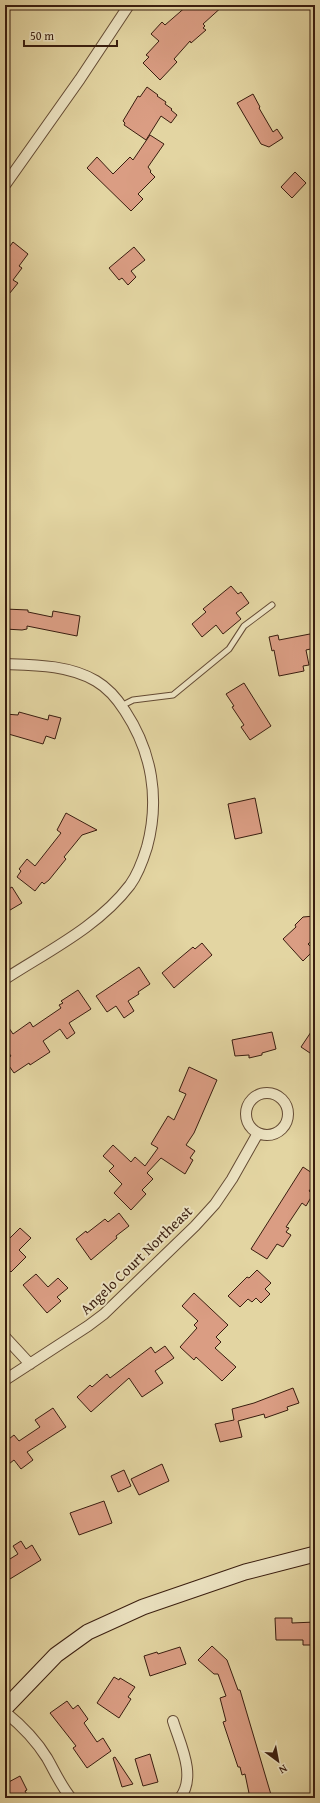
<svg xmlns="http://www.w3.org/2000/svg" width="320" height="1803" viewBox="0 0 320 1803" font-family="'Gentium Book Plus',serif">
<style>
.building{fill:#da9d83;stroke:#391d0f}
.lines{fill:none;stroke-linecap:round;stroke-linejoin:round}
.lane-casing{stroke:#644b34;stroke-width:7}
.street-casing{stroke:#644b34;stroke-width:12}
.secondary-casing{stroke:#391d0f;stroke-width:17}
.lane{stroke:#ede4c3;stroke-width:5}
.street{stroke:#ede4c3;stroke-width:10}
.secondary{stroke:#ede4c3;stroke-width:15}
.labels{text-anchor:middle;dominant-baseline:central;stroke-width:4;stroke-linejoin:round;paint-order:stroke}
.street-label{font-size:15px;fill:#391d0f;stroke:#ede4c3}
</style>
<rect width="100%" height="100%" fill="#e3d5a2"/>
<filter id="stains"><feTurbulence type="fractalNoise" baseFrequency=".005" numOctaves="4"/><feColorMatrix values="0 0 0 0 .2 0 0 0 0 .09 0 0 0 0 .02 0 0 0 .5 -.17"/></filter>
<radialGradient id="worn" r=".72"><stop offset=".6" stop-color="#630" stop-opacity="0"/><stop offset="1" stop-color="#630" stop-opacity=".3"/></radialGradient>
<path class="building" d="M188,5h36l-21,19 2,2 -2,2 3,2 -15,13 -1,-2 -16,18 3,3 -17,18 -17,-17 6,-6 -3,-2 13,-14 -8,-7 11,-12 3,3z
M147,87l11,8 -1,1 9,6 -1,2 7,5 -1,1 6,5 -6,8 -10,-7 -15,24 -22,-15 1,-2 -2,-2 15,-25 2,1z
M253,94l7,13 -1,1 14,24 4,-3 6,9 -14,9 -8,-3 -24,-41z
M150,135l14,9 -16,23 3,4 -1,1 5,5 -17,17 5,5 -12,12 -44,-43 10,-11 16,17 17,-17 3,3z
M295,172l11,11 -14,15 -11,-11z
M13,242l15,12 -9,12 3,2 -9,12 5,3 -13,16v-46z
M134,247l11,13 -14,11 5,6 -8,8 -6,-7 -3,2 -10,-12z
M231,586l7,8 3,-2 8,11 -13,10 5,6 -18,15 -7,-9 -14,12 -10,-13 14,-12 -3,-3z
M5,609l23,1v2l24,5 1,-6 27,5 -3,20 -50,-10v3l-5,1 -17,-1z
M315,633v15l-9,2 3,15 -6,1 1,5 -25,5 -5,-26 -2,1 -3,-14 9,-2 1,5z
M244,683l27,43 -21,14 -9,-13 3,-2 -12,-18 2,-1 -8,-12z
M19,712l29,8 1,-5 12,3 -6,21 -9,-3 -3,8 -38,-11v-19l13,1z
M255,798l7,35 -27,6 -7,-35z
M66,813l31,17 -15,5 -18,22 2,2 -17,21 -5,4 -2,-2 -7,9 -18,-14 4,-6 -2,-2 8,-10 8,7 26,-33 -4,-3z
M12,887l10,16 -17,10v-22z
M315,916v22l-7,6 6,6 -11,11 -20,-22 13,-12 -1,-2 8,-8z
M202,943l10,12 -38,33 -12,-15 31,-26 2,2z
M139,967l11,17 -12,8 1,2 -11,7 6,10 -10,7 -8,-12 -9,6 -11,-16z
M78,990l13,19 -22,14 6,10 -8,6 -7,-10 -17,12 7,11 -20,13 -1,-2 -15,10 -9,-13 6,-4 -6,-8v-26l8,12 17,-12 3,5 28,-19 -2,-3 4,-2 -2,-2z
M315,1026v28l-4,-3 -1,2 -9,-6z
M272,1032l4,17 -14,4v2l-13,3v-3l-14,1 -3,-16z
M189,1067l28,13 -23,53 -8,12 9,6 -5,7 3,2 -8,14 -24,-16 -14,15 6,6 -11,11 4,4 -15,16 -17,-17 8,-9 -13,-13 5,-5 -11,-10 10,-11 18,17 4,-5 10,9 13,-18 -7,-4 17,-28 6,4 12,-26 -7,-3z
M303,1167l12,8v8l-6,8 4,3 -7,12 -4,-3 -16,24 3,1 -3,4 5,3 -8,12 -6,-3 -10,15 -16,-10z
M119,1213l10,13 -13,10 1,2 -26,22 -15,-21 10,-8 1,2 18,-14 3,3z
M20,1228l11,10 -12,12 7,7 -15,15 -6,-6v-23z
M257,1270l14,13 -6,6 5,5 -9,9 -5,-5 -4,4 -4,-3 -8,8 -12,-11 19,-19 2,1z
M36,1274l12,13 10,-9 10,10 -11,9 4,4 -14,12 -24,-28z
M194,1293l34,32 -12,12 5,5 -6,6 21,19 -14,14 -26,-24 -2,3 -14,-13 17,-19 -3,-3 4,-4 -16,-15z
M165,1346l9,12 -19,13 8,12 -21,14 -13,-19 -38,34 -14,-15 13,-12 2,2 15,-13 3,4 41,-31 4,6z
M293,1388l6,15 -12,4 1,3 -23,8 -1,-4 -26,7 4,16 -22,5 -5,-18 19,-4 -2,-11 22,-6z
M53,1408l13,19 -39,25 6,8 -12,9 -7,-9 -9,7v-25l9,-7 5,6 21,-14 -5,-7z
M162,1464l7,17 -30,14 -8,-16z
M124,1470l7,16 -13,6 -7,-16z
M104,1501l8,22 -33,12 -9,-22z
M21,1541l5,8 6,-4 9,15 -36,22v-20l13,-8 -5,-8z
M275,1618h17v5l23,-1v23h-12v-5h-27z
M212,1646l15,14 11,30h2l32,108h-22l-5,-24 -3,1 -2,-8h-2l-15,-45 3,-1 -6,-23 6,-2 -8,-22h-4l-16,-14z
M180,1647l6,17 -36,12 -6,-20 13,-4 1,2z
M114,1677l5,3 1,-2 15,9 -7,10 3,2 -12,19 -22,-15z
M67,1701l6,8 5,-4 10,14 -4,4 13,19 6,-4 8,13 -24,17 -14,-20 3,-2 -26,-33z
M150,1754l8,28 -15,4 -8,-27z
M115,1757l18,27 -11,3 -9,-29z
M20,1776l7,14 -2,1 4,7h-24v-14z"/>
<g class="lines">
<g class="lane-casing">
<path id="lane" d="M121,706l12,-6 40,-5 56,-46 15,-23 28,-21"/>
</g>
<g class="street-casing">
<path id="street" d="M5,185l75,-106 49,-74
M5,664c30,1 64,1 91,17 12,7 22,19 29,30 27,41 35,88 22,136 -4,13 -9,27 -17,38 -32,42 -82,66 -125,94
M246 1114a21 21 0 1 1 42 0a21 21 0 1 1-42 0Z
M5,1337l25,27
M5,1380l83,-54 16,-12 91,-88 20,-22 17,-25 26,-46
M5,1712c16,13 31,28 42,46 8,14 14,28 24,40
M173,1721c7,23 24,55 7,77"/>
</g>
<g class="secondary-casing">
<path id="secondary" d="M5,1708l51,-53 32,-23 55,-25 102,-35 70,-18"/>
</g>
<use href="#lane" class="lane"/>
<use href="#street" class="street"/>
<use href="#secondary" class="secondary"/>
</g>
<g class="labels">
<g class="street-label">
<text transform="translate(136 1260) rotate(-44)">Angelo Court Northeast</text>
</g>
</g>
<rect width="320" height="1803" fill="none" stroke="#e3d5a2" stroke-width="20"/>
<rect x="6" y="6" width="308" height="1791" fill="none" stroke="#391d0f" stroke-width="2"/>
<rect x="10" y="10" width="300" height="1783" fill="none" stroke="#391d0f"/>
<g transform="translate(278 1761) rotate(148)" stroke="#ede4c3" stroke-width="3" paint-order="stroke">
<path d="M0-3L7 15L0 10L-7 15Z" fill="#391d0f"/>
<text y="-6" font-size="11" font-weight="bold" text-anchor="middle" fill="#391d0f">N</text>
</g>
<path d="M24 40v6h93v-6" fill="none" stroke="#391d0f" stroke-width="2"/>
<text x="30" y="40" font-size="12" fill="#391d0f" stroke="#ede4c3" stroke-width="3" paint-order="stroke">50 m</text>
<rect width="100%" height="100%" filter="url(#stains)"/>
<rect width="100%" height="100%" fill="url(#worn)"/>
</svg>
